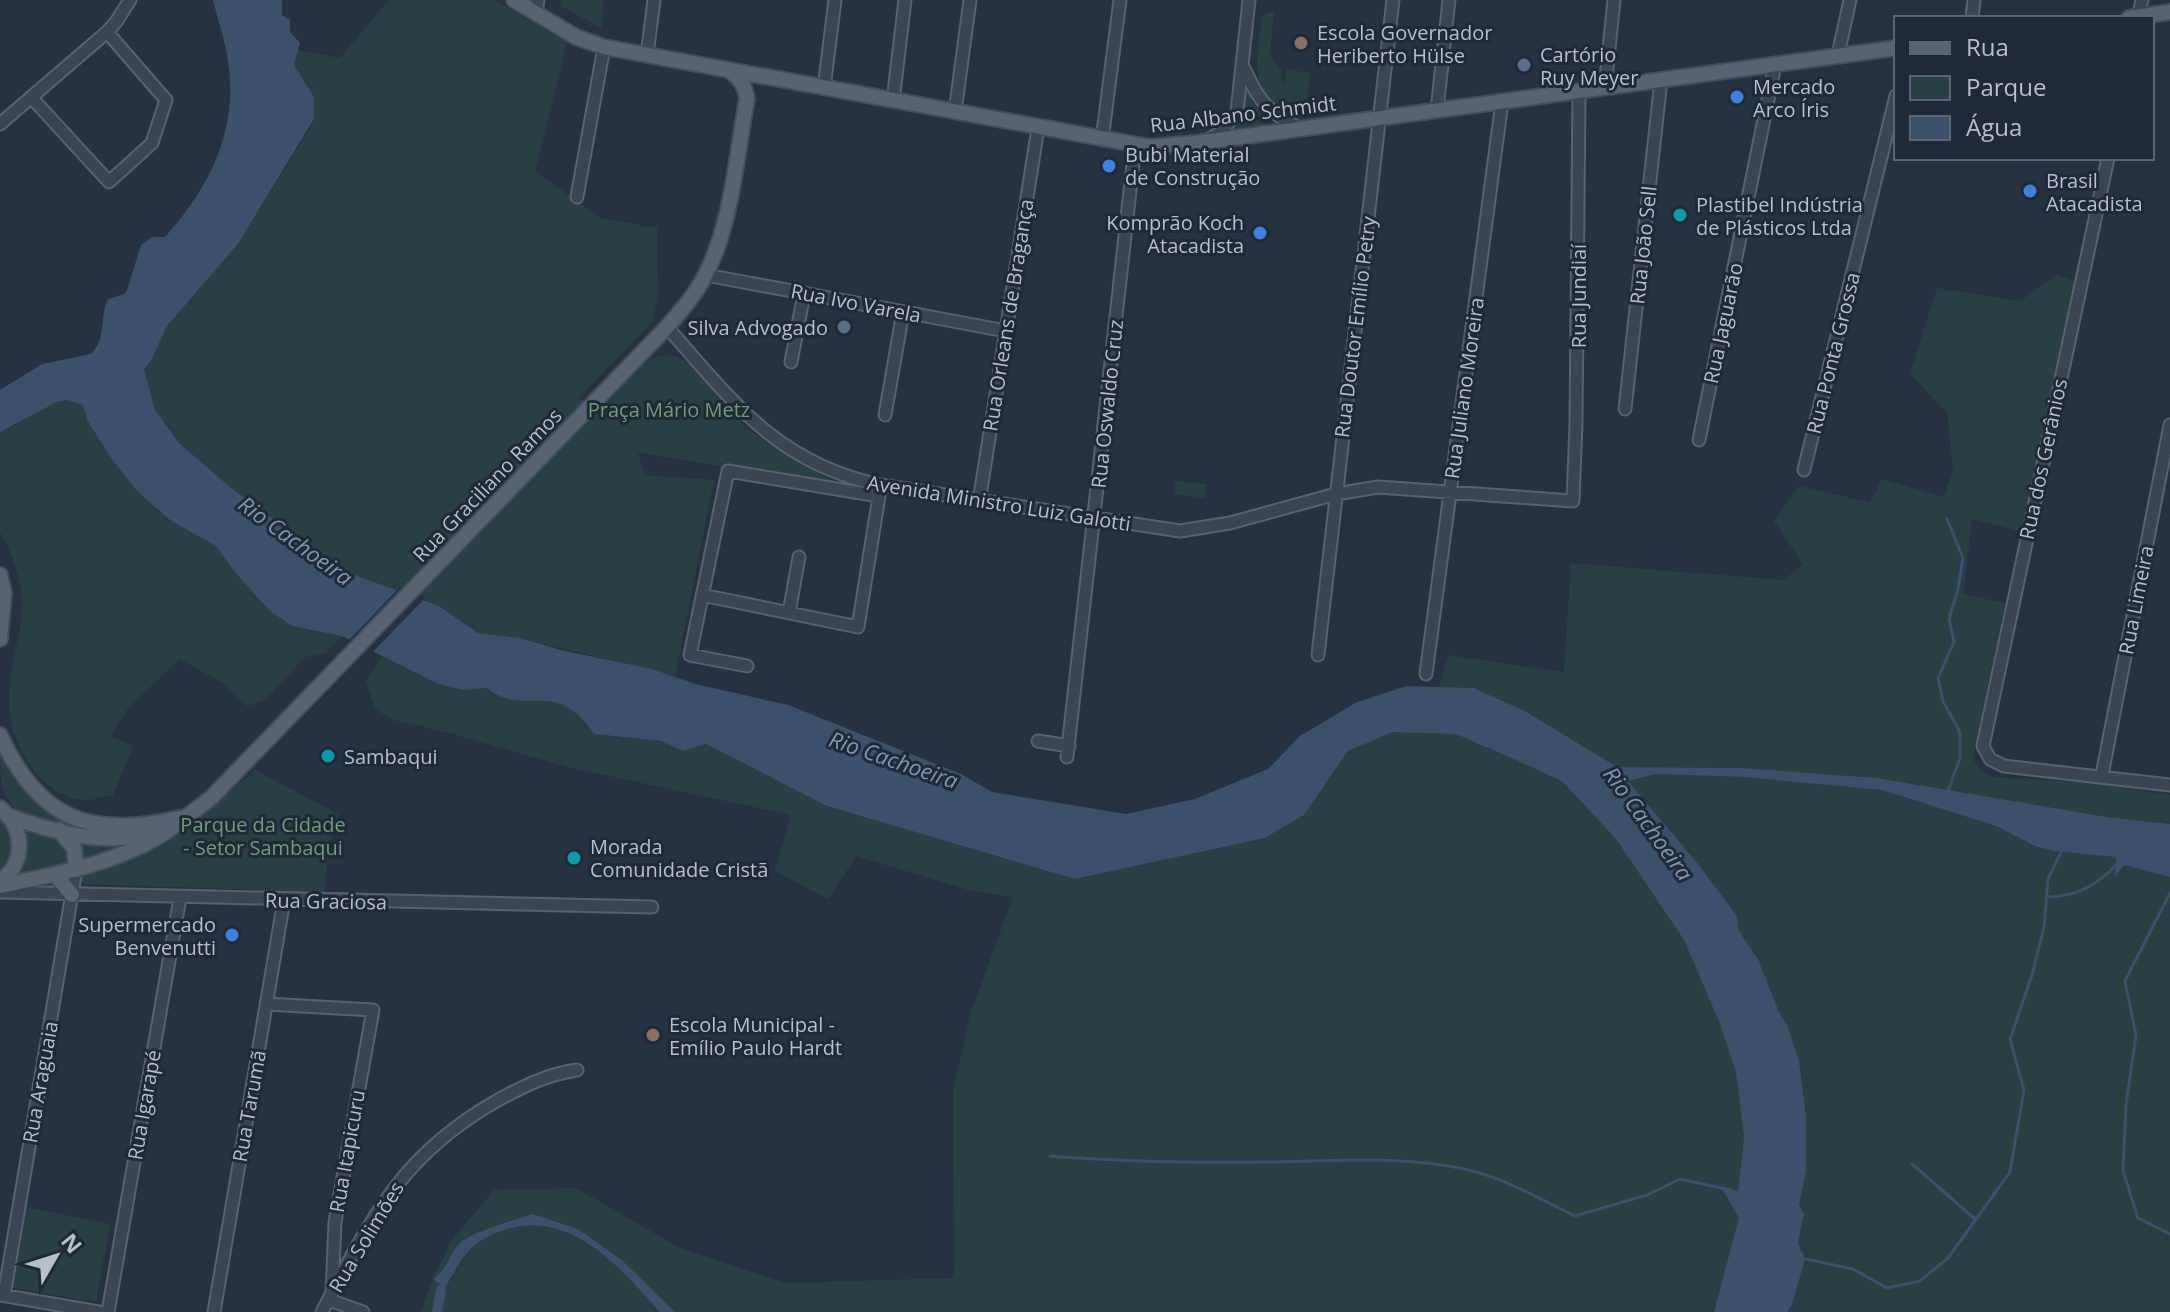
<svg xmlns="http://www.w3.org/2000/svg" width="2170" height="1312" viewBox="0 0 2170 1312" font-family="'Open Sans',sans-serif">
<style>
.green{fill:#284043}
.water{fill:#3b506b}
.pier{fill:#263242}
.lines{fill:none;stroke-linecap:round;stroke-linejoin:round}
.stream{stroke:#3b506b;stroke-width:3}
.canal{stroke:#3b506b;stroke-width:10}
.minor-casing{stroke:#58626f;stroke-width:15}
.major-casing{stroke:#444d5b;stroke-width:18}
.minor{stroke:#3a4452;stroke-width:11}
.major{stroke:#586372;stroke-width:14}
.education-dot{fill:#8d6e63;stroke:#1f2937;stroke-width:3}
.service-dot{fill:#5c6f8a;stroke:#1f2937;stroke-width:3}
.shop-dot{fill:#3f7fe0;stroke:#1f2937;stroke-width:3}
.culture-dot{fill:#0f9aa8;stroke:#1f2937;stroke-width:3}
.labels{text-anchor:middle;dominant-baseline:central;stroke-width:6;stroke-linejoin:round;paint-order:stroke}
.poi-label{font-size:20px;fill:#b7bfcc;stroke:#1f2937;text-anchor:start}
.street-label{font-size:20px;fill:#b7bfcc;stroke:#1f2937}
.park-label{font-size:20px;fill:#6e9d78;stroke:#1f2937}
.water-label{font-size:22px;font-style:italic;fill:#7e96b3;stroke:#1f2937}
</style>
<rect width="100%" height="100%" fill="#263242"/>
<path class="green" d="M389,0h105l73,42 -32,129 65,47 57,10 1,67 -6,27 -74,76 23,12c14,-15 27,-32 42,-45 43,-36 77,37 102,61 28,25 64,36 93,58l-200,-31 7,22 69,5 -39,196 -155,-38 -42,-5 -39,-27 -95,-35 -114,-84 -51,-44 -24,-33 -11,-41 7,-8 16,-35 71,-82 74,-119 2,-28 -20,-32 1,-8 4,-7 41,8z
M561,0h43l-3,28 -40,-22z
M1274,11l-4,45 12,15 -1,10 4,1 1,-13 24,4 -5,39c-8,-1 -19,-1 -26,-4 -32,-17 -20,-64 -17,-92z
M1246,84l6,18 18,18 -29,-10z
M1239,115l33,11 -48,9z
M2056,275l19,6 -55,250 -48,-12 -9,75 42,9 -32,156 7,10 13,8 106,6 71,12v29l-63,-7 -230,-39 -136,-10 -124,-1 -92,-56 -50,-23 -36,-1 9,-32 116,17 7,-109 213,17 19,-16 -29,-43 25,-35 71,16 12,-23 62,18 9,-27 -6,-57 -37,-39 27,-86 83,13z
M66,400l17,5 4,15 24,38 25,32 80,56 18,25 58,55 50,10 -17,18 -20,3 -41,44 -17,5 -23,-22 -44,-25 -51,48 -19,29 23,10 -20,49c-9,1 -21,6 -30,5 -43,-5 -72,-54 -74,-94 -2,-51 25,-86 6,-140 -4,-11 -7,-23 -15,-33v-101l57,-30z
M1175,481l32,3 -2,14 -31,-4z
M383,655c38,19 60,36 104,33 25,20 41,6 69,13 17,4 28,19 38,33l67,7 22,10 22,-8 122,63 248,73 190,-41 39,-23 44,-64 45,-20 63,3 53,23 53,24 54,58 68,101 36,84 16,48 8,65 -6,54 -17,-3 19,30 -26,94h-1039l-52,-51 -45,-32 -45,-15 -72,29 -18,29 -10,6 12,10c9,-13 17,-31 28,-41 11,-10 25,-15 39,-19 64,-15 109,42 148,84h-239l12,-33 18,-38 43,-51 82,-2 104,60 105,35 169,-5 -1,-187 18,-79 42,-115 -44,-7 -113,-34 -28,43 -53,-28 16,-56 -224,-48 -114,-33 -60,-14 -18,-11 -9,-28z
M0,751c18,36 45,67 85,77v4l-60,-15c-25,-19 -25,-36 -25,-66z
M255,770l83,44 -10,38 -3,40 -241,-8 -3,-4 3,-7 85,-37 30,-18z
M1657,774l86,3 139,13 114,36 41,21 17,4 62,6v17l8,-9 46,12v435h-383l5,-7 13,-46 -7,-16 6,-29 -5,-9 7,-34v-55l-7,-55 -11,-34 -9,-15 -20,-51 -20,-30 -2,-15 -39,-52 -71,-83z
M0,816c13,20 20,41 0,60z
M25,827c22,7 44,11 43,38l-49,11 8,-22z
M74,841l53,2 -47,20z
M26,1207l84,17 -14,78 -86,-15z"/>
<path class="water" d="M213,0h69v15l8,5v12l10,11 -6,22 20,32v22l-76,125 -71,82 -16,35 -7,8 11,41 24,33 51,44 114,84 95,35 39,27 42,5 45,13 87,18 43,15 93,21 173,69 31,18 134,22 69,-15 73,-30 32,-33 57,-34 50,-16 67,2 51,23 92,56 124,1 136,10 230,39 63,7v53l-46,-12 -9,12 1,-20 -62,-6 -17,-4 -41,-21 -114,-36 -139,-13 -86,-3 -29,7 70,83 39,52 2,15 20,30 20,51 9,15 11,34 7,55v55l-7,34 5,9 -6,29 7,16 -13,46 -5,7h-73l25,-94 -18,-31 17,4 6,-54 -8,-65 -16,-48 -36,-84 -68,-101 -54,-58 -53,-24 -53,-23 -63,-2 -45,19 -44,64 -39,23 -190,41 -248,-73 -121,-62 -23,7 -22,-10 -67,-7c-40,-59 -69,-15 -107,-46l-24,2 -24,-6 -97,-48 -50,-10 -22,-15 -36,-40 -18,-25 -46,-26 -34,-30 -25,-32 -24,-38 -4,-15 -16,-5 -10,2 -57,30v-42l42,-26 49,-10c16,-16 8,-35 17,-55l16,-5 3,-4 14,-45 11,-8h13c47,-53 75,-110 62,-182 -3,-19 -10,-37 -14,-55z
M533,1214l45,15 45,32 52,51h-15c-39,-42 -84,-99 -148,-84 -15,4 -28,9 -39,19 -12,10 -20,28 -28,41l-12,-9c16,-11 15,-24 27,-36 14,-12 55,-23 73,-29z"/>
<path class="pier" d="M400,587l26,10 -56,58 -24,-12z"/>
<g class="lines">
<path class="stream" d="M1947,519l16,39 -5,31 -9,30 5,23 -16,36 5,23 17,31v26l-12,33
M2170,893l-45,88 11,54 -10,70 -3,66 15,47 32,16
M2046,897c30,0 50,-11 70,-32
M1050,1156c75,6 150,7 225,6 65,-1 129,-7 194,8 34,8 74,30 106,46l72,-21 33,-16 51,11
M1912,1164l63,55
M1801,1258l52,11 34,19 33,-7 28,-23 62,-86 14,-82 -14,-51 22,-64 12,-48 4,-48 15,-31"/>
<path class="canal" d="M437,1312l4,-22"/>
<g class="minor-casing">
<path id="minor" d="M536,13l2,-13
M1972,18l2,-18
M2138,18l4,-18
M647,55l7,-55
M1838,55l12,-55
M1245,70c14,33 25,43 56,59
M824,88l11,-88
M1605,88l9,-88
M31,97l78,85 43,-39 14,-43 -59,-68
M893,101l12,-101
M1437,110l12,-110
M955,112l15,-112
M0,124l107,-92 9,-10 14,-22
M1102,140l18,-140
M1208,140l13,-8 16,-20 12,-112
M2108,158l-125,588 7,13 14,7 166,19
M577,197l27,-150
M706,275l300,56
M667,327c66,75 110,136 213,158l300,46 50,-8 106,-29 42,-7 195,14 3,-77 3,-333
M791,362l13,-68
M1625,409l36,-329
M885,415l18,-103
M1699,440l76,-375
M1804,470l92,-374
M979,502l59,-374
M702,595l156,32 22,-137
M789,613l10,-56
M1318,655l75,-655
M747,666l-57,-11 38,-184 151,25
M1426,674l76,-572
M1038,741l31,5
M1067,757l68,-611
M2102,775l68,-350
M0,892l652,15
M266,1004l107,6 -38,212 -3,72
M0,1295l99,17
M4,1295l72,-425
M329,1300l34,12
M108,1312l72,-414
M214,1312l70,-412
M322,1312c50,-95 79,-157 176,-212 26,-14 50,-26 79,-30"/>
</g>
<g class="major-casing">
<path id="major" d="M514,0l62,37 28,10 546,100 46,-4 700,-95
M2129,18l41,-6
M0,575l4,18 -4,46
M0,735c39,85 90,104 180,83
M0,808c24,19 27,55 0,73
M9,816c43,16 101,32 144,15
M59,830l15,18 2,22
M55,874l17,21
M0,886c55,-12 112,-21 161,-51 17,-11 34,-25 50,-37l456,-471c14,-16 28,-32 38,-51 27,-52 31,-119 42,-177 -2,-13 -6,-20 -17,-28"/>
</g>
<use href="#minor" class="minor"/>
<use href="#major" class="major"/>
</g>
<g class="education-dot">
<circle cx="1301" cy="43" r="8"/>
<circle cx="653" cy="1035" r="8"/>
</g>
<g class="service-dot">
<circle cx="1524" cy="65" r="8"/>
<circle cx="844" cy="327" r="8"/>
</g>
<g class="shop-dot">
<circle cx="1737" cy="97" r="8"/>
<circle cx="1109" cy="166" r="8"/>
<circle cx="2030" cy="191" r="8"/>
<circle cx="1260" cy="233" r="8"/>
<circle cx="232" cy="935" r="8"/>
</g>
<g class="culture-dot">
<circle cx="1680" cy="215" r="8"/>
<circle cx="328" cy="756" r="8"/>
<circle cx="574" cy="858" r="8"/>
</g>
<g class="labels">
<g class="poi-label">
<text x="1317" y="32">Escola Governador<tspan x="1317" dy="23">Heriberto Hülse</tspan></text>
<text x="1540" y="54">Cartório<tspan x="1540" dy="23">Ruy Meyer</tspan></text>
<text x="1753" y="86">Mercado<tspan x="1753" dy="23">Arco Íris</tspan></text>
<text x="1125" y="154">Bubi Material<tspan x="1125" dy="23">de Construção</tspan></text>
<text x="2046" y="180">Brasil<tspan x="2046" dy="23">Atacadista</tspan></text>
<text x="1696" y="204">Plastibel Indústria<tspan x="1696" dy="23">de Plásticos Ltda</tspan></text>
<text x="1244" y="222" text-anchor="end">Komprão Koch<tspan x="1244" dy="23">Atacadista</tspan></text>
<text x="828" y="327" text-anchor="end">Silva Advogado</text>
<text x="344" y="756">Sambaqui</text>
<text x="590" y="846">Morada<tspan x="590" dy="23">Comunidade Cristã</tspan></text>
<text x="216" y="924" text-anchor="end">Supermercado<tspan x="216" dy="23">Benvenutti</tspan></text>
<text x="669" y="1024">Escola Municipal -<tspan x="669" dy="23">Emílio Paulo Hardt</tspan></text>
</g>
<g class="street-label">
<text transform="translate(1243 114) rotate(-7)">Rua Albano Schmidt</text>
<text transform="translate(1643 245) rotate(-84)">Rua João Sell</text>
<text transform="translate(1578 296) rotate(-90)">Rua Jundiaí</text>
<text transform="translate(856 303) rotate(11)">Rua Ivo Varela</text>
<text transform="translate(1008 315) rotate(-81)">Rua Orleans de Bragança</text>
<text transform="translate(1723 323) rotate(-78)">Rua Jaguarão</text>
<text transform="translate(1355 327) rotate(-83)">Rua Doutor Emílio Petry</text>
<text transform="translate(1833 353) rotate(-76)">Rua Ponta Grossa</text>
<text transform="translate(1464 388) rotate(-82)">Rua Juliano Moreira</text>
<text transform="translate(1107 404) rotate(-84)">Rua Oswaldo Cruz</text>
<text transform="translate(2043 459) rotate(-78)">Rua dos Gerânios</text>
<text transform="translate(487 485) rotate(-46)">Rua Graciliano Ramos</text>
<text transform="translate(999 503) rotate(9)">Avenida Ministro Luiz Galotti</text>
<text transform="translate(2136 600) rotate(-79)">Rua Limeira</text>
<text transform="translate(326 901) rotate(1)">Rua Graciosa</text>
<text transform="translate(40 1082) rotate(-80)">Rua Araguaia</text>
<text transform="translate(144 1105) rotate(-80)">Rua Igarapé</text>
<text transform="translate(249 1106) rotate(-80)">Rua Tarumã</text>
<text transform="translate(347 1151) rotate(-80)">Rua Itapicuru</text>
<text transform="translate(366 1237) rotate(-59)">Rua Solimões</text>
</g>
<g class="park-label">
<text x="669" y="409">Praça Mário Metz</text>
<text x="263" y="824">Parque da Cidade<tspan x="263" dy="23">- Setor Sambaqui</tspan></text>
</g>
<g class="water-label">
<text transform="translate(296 540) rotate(36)">Rio Cachoeira</text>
<text transform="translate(894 759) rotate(19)">Rio Cachoeira</text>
<text transform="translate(1649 823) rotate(54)">Rio Cachoeira</text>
</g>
</g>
<rect x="1894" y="16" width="260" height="144" fill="#1f2937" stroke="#5c6573" stroke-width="2"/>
<rect x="1910" y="42" width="40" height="12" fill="#586372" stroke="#5c6573" stroke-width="2"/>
<text x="1966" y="56" font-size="24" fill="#b7bfcc">Rua</text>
<rect x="1910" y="76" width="40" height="24" fill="#284043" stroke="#5c6573" stroke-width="2"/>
<text x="1966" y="96" font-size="24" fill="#b7bfcc">Parque</text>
<rect x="1910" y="116" width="40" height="24" fill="#3b506b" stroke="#5c6573" stroke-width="2"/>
<text x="1966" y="136" font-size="24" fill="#b7bfcc">Água</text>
<g transform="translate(56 1256) rotate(51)" stroke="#1f2937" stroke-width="6" paint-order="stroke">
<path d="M0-6L14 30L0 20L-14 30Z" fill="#b7bfcc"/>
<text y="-12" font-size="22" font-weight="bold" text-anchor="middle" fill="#b7bfcc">N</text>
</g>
</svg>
